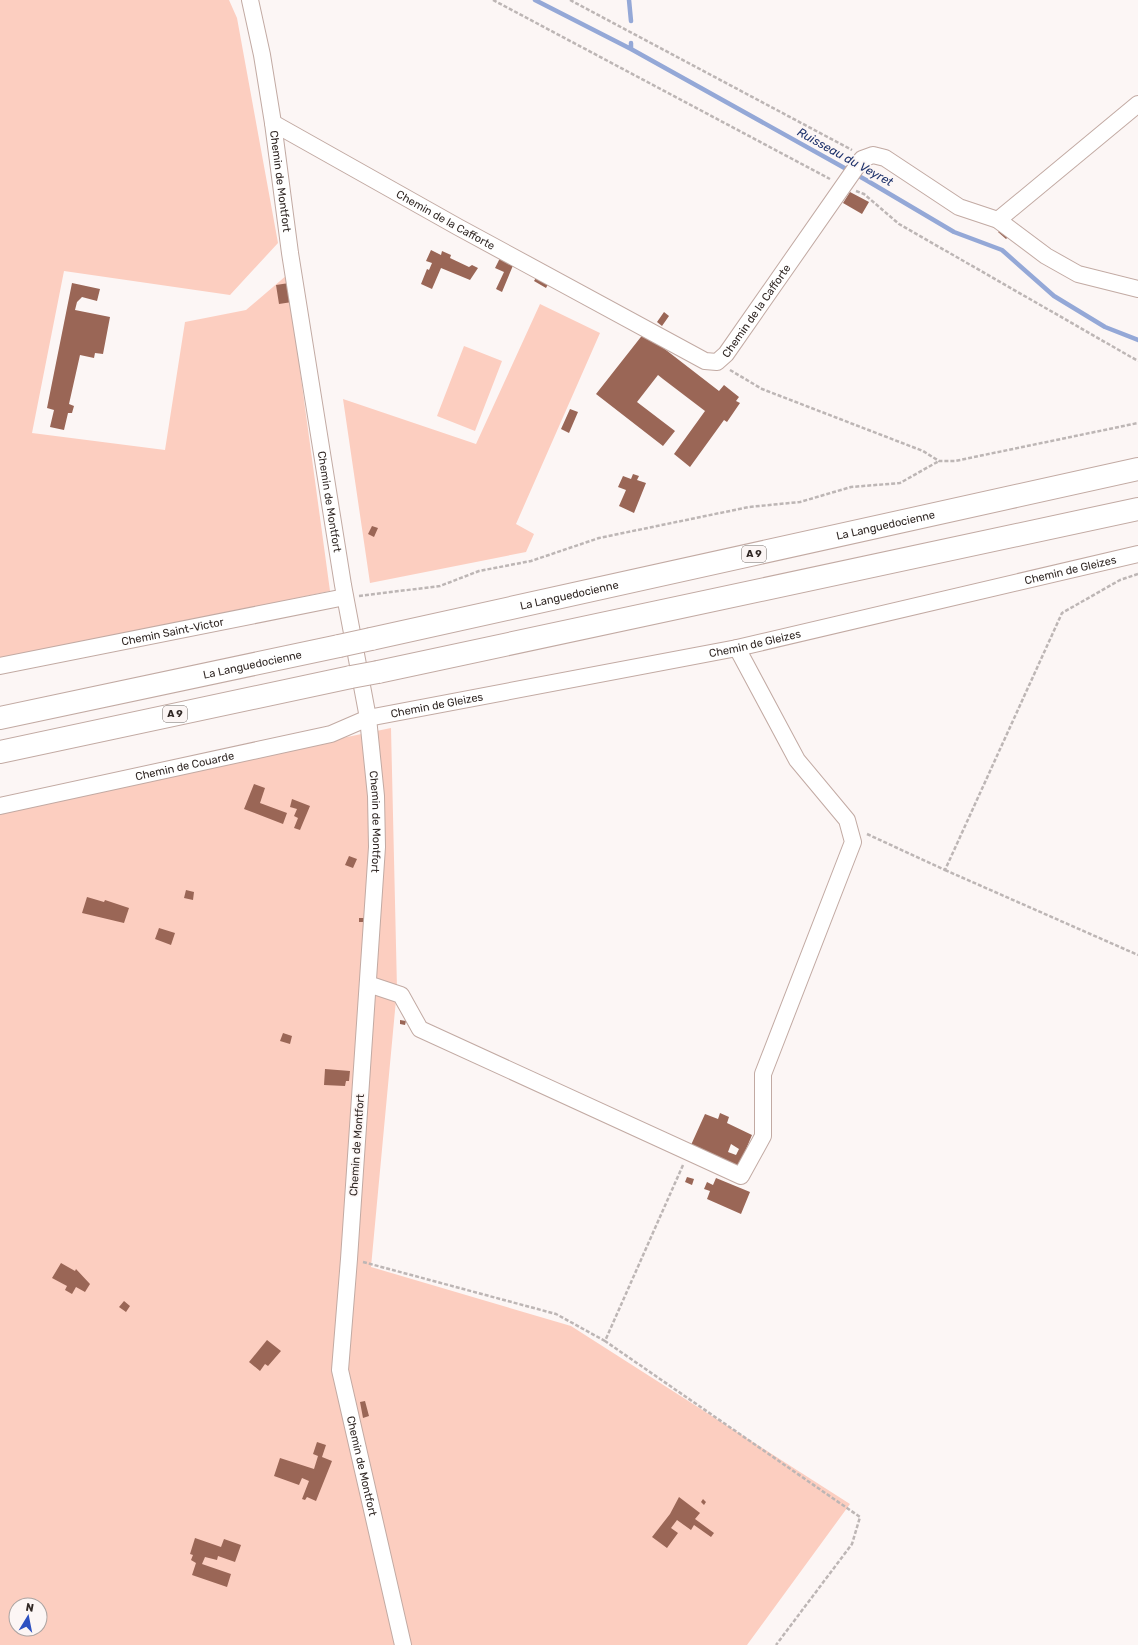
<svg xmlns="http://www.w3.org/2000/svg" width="1138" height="1645" viewBox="0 0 1138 1645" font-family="Rubik,sans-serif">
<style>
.green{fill:#fccec0;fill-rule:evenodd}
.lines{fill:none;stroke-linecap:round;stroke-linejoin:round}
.stream{stroke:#94a8d7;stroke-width:4.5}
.building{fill:#9a6656;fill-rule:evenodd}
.minor-casing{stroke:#c2aaa3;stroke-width:18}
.highway-casing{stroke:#c2aaa3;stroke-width:24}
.path{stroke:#bdb6b5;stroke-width:2.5;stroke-dasharray:4 2;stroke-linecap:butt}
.minor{stroke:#fff;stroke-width:16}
.highway{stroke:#fff;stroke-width:22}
.highway-bridge-casing{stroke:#c2aaa3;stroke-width:24;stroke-linecap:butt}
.highway-bridge{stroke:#fff;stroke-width:22}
.labels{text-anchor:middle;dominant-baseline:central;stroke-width:3.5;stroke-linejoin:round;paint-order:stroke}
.shield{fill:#fcf6f5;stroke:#6e6663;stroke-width:1}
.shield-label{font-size:10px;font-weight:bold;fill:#312825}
.street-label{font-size:11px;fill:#312825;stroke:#fcf6f5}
.water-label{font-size:12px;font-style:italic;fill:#1f336c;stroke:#fcf6f5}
</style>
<rect width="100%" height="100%" fill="#fcf6f5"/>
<path class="green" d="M0,0h229l8,18 41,225 -48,52 -166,-24 -32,162 133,17 20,-128 61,-12 41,-35 43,316 -330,69z
M540,304l60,29 -84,191 18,10 -8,18 -156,31 -27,-184 133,45z
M464,346l38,15 -27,70 -38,-15z
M391,728l6,261 -26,278 200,59 279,178 -103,141h-747v-837zM16,1605h24v24h-24z"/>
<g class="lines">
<path class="stream" d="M535,0l96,49 235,131 88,52 48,18 52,46 51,31 33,13
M629,0l2,21
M631,49v-6"/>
</g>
<path class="building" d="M850,192l19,10 -7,12 -19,-11z
M1003,227l8,7 -5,5 -8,-7z
M431,250l10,5 1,-4 9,4 -1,3 19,9 3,-2 6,3 -8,12 -29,-12 -9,21 -11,-5 6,-15 2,1 3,-7 -6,-2z
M501,256l13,7 -12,29 -6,-3 8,-17 -9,-4z
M537,276l12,6 -3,6 -12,-7z
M72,283l28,6 -3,12 -15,-4 -5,5 -2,8 35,7 -7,37 -8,-1 -1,5 -14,-3 -11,49 5,2 -2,7h-4l-4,17 -14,-3 4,-17 -7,-2z
M289,283l3,19 -13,2 -3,-19z
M664,312l5,4 -7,10 -5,-4z
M644,333l75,58 5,-6 15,12 -3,4 4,2 -13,19 -3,-2 -34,47 -16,-13 31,-43 -42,-32 -5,-4 -21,27 38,29 -12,15 -67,-52z
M570,409l8,3 -9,21 -8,-4z
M633,474l6,2 -2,4 9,3 -12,30 -15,-7 7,-16 -8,-3 5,-11 8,3z
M372,526l6,2 -4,9 -6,-3z
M254,784l11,4 -5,15 27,10 -4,11 -39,-15z
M292,799l18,7 -10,24 -6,-2 4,-10 -4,-2 3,-7 -7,-2z
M349,856l8,3 -4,9 -8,-3z
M186,890l8,2 -1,8 -9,-2z
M87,897l17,5 1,-2 24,8 -5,15 -42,-10z
M359,918h5v4h-5z
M159,928l16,5 -4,12 -16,-6z
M400,1020l6,1 -1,4 -5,-1z
M283,1033l9,3 -2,8 -10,-3z
M325,1069l25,2 -1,10h-3l-1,5 -21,-1z
M720,1113l9,4 -2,6 25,12 -13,31 -48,-21 14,-31 13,5zM731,1144l8,5 -3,6 -8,-3z
M687,1177l7,2 -2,6 -7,-3z
M716,1178l34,14 -9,22 -34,-15 3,-8 -6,-2 3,-7 6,3z
M61,1263l14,8 1,-2 14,15 -5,8 -9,-5 -4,7 -7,-4 2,-4 -15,-8z
M124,1301l6,5 -4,6 -7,-5z
M267,1340l14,11 -13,15 -3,-2 -5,7 -11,-9z
M365,1401l4,15 -6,2 -3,-16z
M317,1442l9,3 -4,12 10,4 -16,40 -9,-4 -2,3 -3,-1 7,-18 -7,-3 -3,7 -25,-9 6,-18 34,11 4,-13 -5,-2z
M679,1497l21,16 -5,6 19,14 -3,4 -17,-12 -3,5 -14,-10 -6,8 7,5 -11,15 -15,-11 18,-23z
M703,1499l3,3 -2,3 -3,-3z
M195,1538l26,9 3,-8 17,6 -6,17 -17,-6 -1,4 -12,-3 -3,7 29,10 -4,13 -35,-12 4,-12 -5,-3 2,-5 -3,-1z"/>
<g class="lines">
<g class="minor-casing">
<g id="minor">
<path id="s1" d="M250,0l12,55 11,68 17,130 53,332 25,133 8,78 1,51 -28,412 -9,111 63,275"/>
<path id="s2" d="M273,123l185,104 247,134 12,1 9,-8 136,-195 11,-4 12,3 74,49 39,13 48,36 32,18 60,15"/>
<path d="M998,220l140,-116"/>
<path id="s3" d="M0,666l345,-69"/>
<path id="s4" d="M0,806l331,-72 37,-16 369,-70 401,-94"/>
<path d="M368,984l33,11 19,34 321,147 22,-40v-62l90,-232 -6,-22 -50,-60 -60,-112"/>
</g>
</g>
<g class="highway-casing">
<g id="highway">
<path id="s5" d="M371,639l767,-170"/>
<path d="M378,672l760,-163"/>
<path id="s6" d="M0,718l339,-72"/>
<path d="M0,752l351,-75"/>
</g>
</g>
<path class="path" d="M493,0l337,179
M570,0l282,150
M856,191l8,3 35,30 239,137
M730,370l32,19 161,62 16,10h16l183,-38
M359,596l81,-10 39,-15 52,-10 68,-23 150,-31 51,-5 51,-15 49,-4 39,-22
M867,834l78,36 117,-257 58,-33 18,-6
M945,870l193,85
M683,1165l-78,176 255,176 -8,27 -76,101
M363,1262l193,52 49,27"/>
<use href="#minor" class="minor"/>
<use href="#highway" class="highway"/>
<g class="highway-bridge-casing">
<path id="highway-bridge" d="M339,646l32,-7
M351,677l27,-5"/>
</g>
<use href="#highway-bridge" class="highway-bridge"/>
</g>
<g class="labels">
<g class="shield">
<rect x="742" y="546" width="24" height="16" rx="3"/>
<rect x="163" y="706" width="24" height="16" rx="3"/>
</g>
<g class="shield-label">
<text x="754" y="554">A 9</text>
<text x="175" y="714">A 9</text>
</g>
<g class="street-label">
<text stroke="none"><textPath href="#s1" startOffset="184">Chemin de Montfort</textPath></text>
<text stroke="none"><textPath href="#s2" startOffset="198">Chemin de la Cafforte</textPath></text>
<text stroke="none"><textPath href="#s2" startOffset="570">Chemin de la Cafforte</textPath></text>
<text stroke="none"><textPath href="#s1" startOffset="508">Chemin de Montfort</textPath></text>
<text stroke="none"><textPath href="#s5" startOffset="527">La Languedocienne</textPath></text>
<text stroke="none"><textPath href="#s4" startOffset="1097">Chemin de Gleizes</textPath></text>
<text stroke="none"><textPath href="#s5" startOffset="203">La Languedocienne</textPath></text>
<text stroke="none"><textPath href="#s3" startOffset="176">Chemin Saint-Victor</textPath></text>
<text stroke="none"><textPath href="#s4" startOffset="773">Chemin de Gleizes</textPath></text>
<text stroke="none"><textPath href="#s6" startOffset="258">La Languedocienne</textPath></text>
<text stroke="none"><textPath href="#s4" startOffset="449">Chemin de Gleizes</textPath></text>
<text stroke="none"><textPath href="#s4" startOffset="189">Chemin de Couarde</textPath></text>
<text stroke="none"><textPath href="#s1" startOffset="832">Chemin de Montfort</textPath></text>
<text transform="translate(357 1145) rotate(-86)">Chemin de Montfort</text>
<text stroke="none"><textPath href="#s1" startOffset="1480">Chemin de Montfort</textPath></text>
</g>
<g class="water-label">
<text transform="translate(845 157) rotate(29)">Ruisseau du Veyret</text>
</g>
</g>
<g transform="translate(28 1617) rotate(10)"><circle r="19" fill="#fcf6f5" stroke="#aba4a2"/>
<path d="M0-3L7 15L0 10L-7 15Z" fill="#2e51c1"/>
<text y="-6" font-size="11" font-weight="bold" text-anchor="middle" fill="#312825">N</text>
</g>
</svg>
